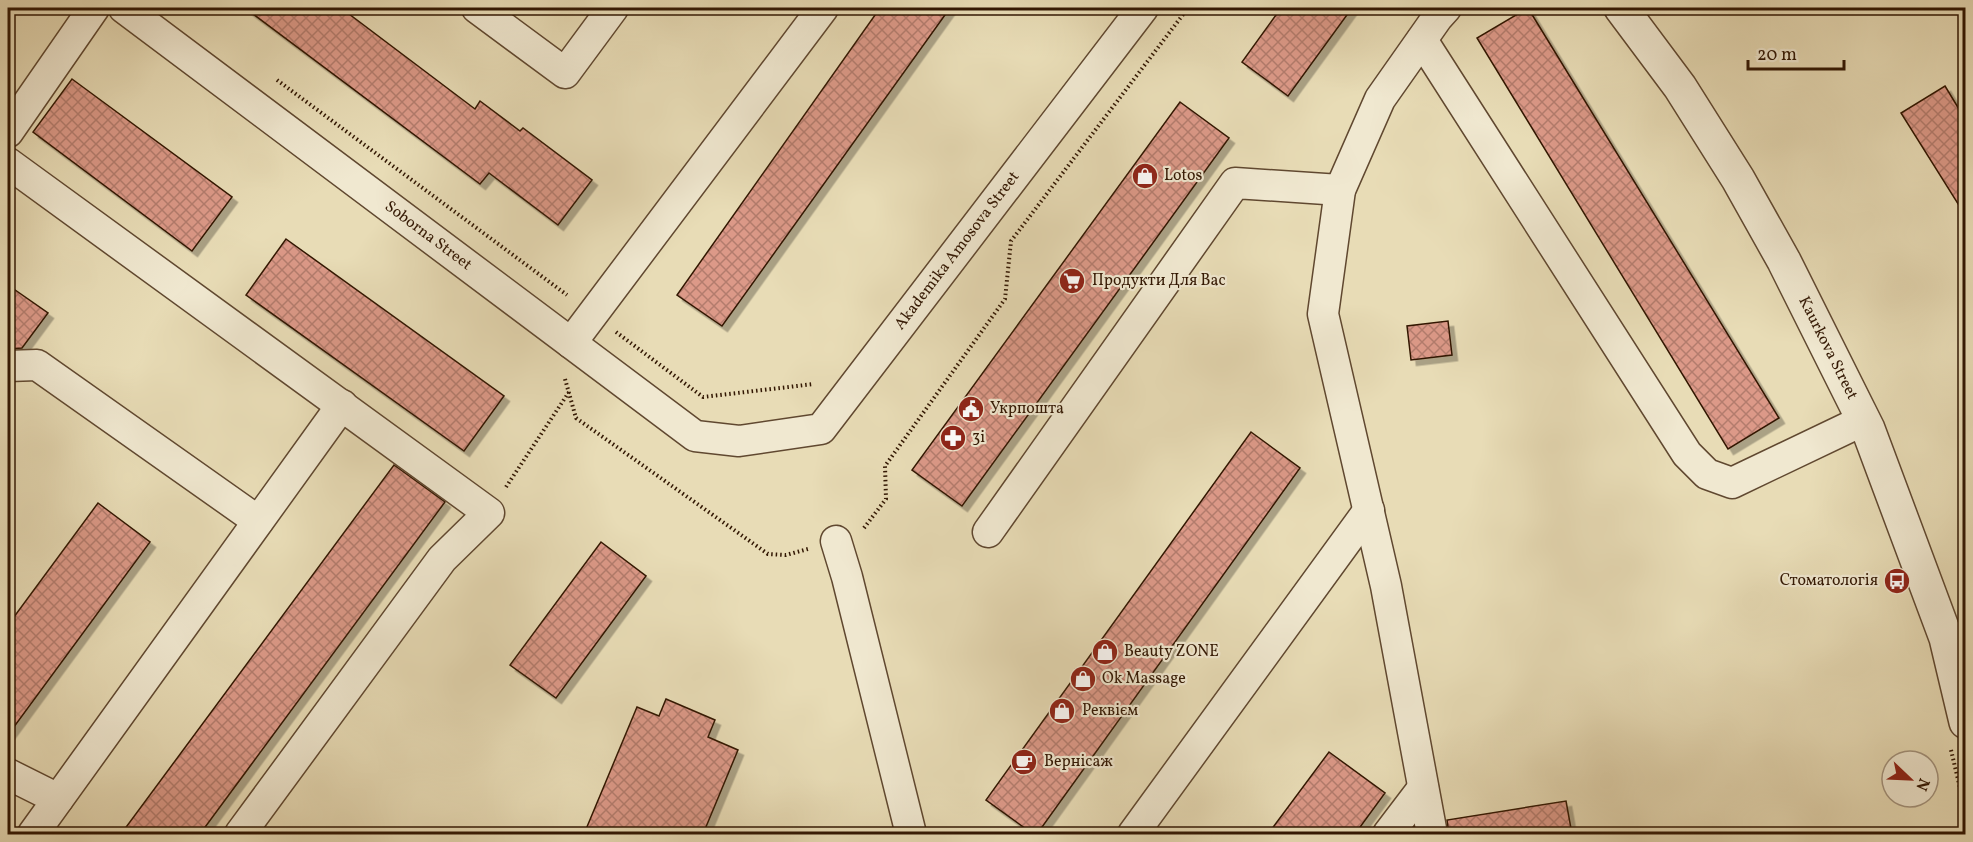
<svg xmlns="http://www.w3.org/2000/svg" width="1973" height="842" viewBox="0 0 1973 842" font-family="Vollkorn,serif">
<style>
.building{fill:url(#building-cross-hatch);stroke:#321703;stroke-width:1.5;filter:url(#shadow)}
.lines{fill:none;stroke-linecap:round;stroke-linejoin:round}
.minor-casing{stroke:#604830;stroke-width:33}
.tertiary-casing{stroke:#604830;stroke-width:36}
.path{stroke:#321703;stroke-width:4;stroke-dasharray:1.5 3;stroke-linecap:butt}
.minor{stroke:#f0e8d0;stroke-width:30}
.tertiary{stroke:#f0e8d0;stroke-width:33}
.labels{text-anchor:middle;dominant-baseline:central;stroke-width:4.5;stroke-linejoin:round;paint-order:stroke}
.poi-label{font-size:16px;fill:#321703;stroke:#f0e8d0;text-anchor:start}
.street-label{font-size:16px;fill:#321703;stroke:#f0e8d0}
</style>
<defs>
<pattern id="building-cross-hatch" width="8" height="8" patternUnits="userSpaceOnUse" patternTransform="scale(1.5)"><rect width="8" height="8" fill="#dc9988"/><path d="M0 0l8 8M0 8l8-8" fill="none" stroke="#b37c6d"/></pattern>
<filter id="shadow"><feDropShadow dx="5.5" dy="5.5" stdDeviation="0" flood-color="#0004"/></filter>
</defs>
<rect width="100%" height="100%" fill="#e8dcb6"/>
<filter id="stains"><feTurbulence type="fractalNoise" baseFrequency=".00333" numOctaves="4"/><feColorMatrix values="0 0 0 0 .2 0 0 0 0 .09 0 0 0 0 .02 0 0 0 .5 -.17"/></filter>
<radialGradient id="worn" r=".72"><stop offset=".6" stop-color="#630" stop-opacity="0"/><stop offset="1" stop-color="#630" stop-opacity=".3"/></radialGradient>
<path class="building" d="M245,8h96l134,101 5,-8 40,30 3,-3 69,52 -34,45 -69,-52 -9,11z
M880,8h70l-228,318 -45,-31z
M1281,8h71l-64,88 -46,-34z
M1528,8l251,410 -51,31 -251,-411z
M72,79l160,118 -40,54 -159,-119z
M1945,86l20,33v96l-64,-102z
M1180,102l49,36 -267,368 -50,-36z
M286,239l218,157 -40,55 -218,-156z
M8,285l40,28 -26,35 -14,1z
M1448,321l4,34 -41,5 -4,-34z
M1251,432l49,36 -263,366h-4l-47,-34z
M394,465l51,37 -245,332h-79z
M98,503l52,39 -142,193v-110z
M601,542l45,34 -90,122 -46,-33z
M666,699l49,21 -7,17 30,13 -35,84h-119l53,-127 22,9z
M1329,752l56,41 -30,41h-87z
M1566,801l6,33h-123l-2,-14z"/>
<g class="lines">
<g class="minor-casing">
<g id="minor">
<path id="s1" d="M124,8l571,428 44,5 82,-12 322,-421"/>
<path d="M477,8l88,65 48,-65"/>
<path d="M1422,40l265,414 20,20 25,9 132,-63"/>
<path d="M8,132l86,-124"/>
<path d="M8,163l481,350 -47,46 -202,275"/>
<path d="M571,343l252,-335"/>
<path d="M8,366l29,-1 221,156"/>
<path d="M988,532l247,-349 105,7"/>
<path d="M836,541l11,36 64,257"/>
<path d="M8,774l50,25"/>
<path d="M33,834l309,-429"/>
<path d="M1133,834l236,-324"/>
<path d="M1388,834l35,-46"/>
<path d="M1432,834l-46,-248 -63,-272 17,-124 40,-91 57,-81 9,-10"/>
</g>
</g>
<g class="tertiary-casing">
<g id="tertiary">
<path id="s2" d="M1621,8l59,79 58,92 46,82 84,168 78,209 20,84"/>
</g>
</g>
<path class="path" d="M277,80l290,215
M616,332l87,65 111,-13
M565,379l11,39 192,136 18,1 22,-6
M506,487l63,-95
M864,528l22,-29 -1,-33 120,-167 6,-58 177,-233
M1951,750l15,63"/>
<use href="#minor" class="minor"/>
<use href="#tertiary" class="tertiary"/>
</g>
<defs>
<g id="shop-disc" transform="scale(1.35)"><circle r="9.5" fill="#8f2418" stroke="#f0e8d0"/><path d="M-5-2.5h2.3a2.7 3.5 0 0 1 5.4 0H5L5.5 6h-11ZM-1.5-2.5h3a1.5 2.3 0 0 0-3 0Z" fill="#fff"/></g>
<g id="supermarket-disc" transform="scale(1.35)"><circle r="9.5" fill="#8f2418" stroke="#f0e8d0"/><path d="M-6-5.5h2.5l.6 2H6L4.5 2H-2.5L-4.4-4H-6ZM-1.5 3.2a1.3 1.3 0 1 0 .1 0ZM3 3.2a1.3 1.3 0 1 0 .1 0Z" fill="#fff"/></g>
<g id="civic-disc" transform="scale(1.35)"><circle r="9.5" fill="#8f2418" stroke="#f0e8d0"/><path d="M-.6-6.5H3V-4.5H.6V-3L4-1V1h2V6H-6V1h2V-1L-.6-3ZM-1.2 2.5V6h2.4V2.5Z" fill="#fff"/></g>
<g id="pharmacy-disc" transform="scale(1.35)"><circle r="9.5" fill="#8f2418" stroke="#f0e8d0"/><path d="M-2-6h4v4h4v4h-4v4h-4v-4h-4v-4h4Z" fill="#fff"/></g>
<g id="bus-disc" transform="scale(1.35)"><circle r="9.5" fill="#8f2418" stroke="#f0e8d0"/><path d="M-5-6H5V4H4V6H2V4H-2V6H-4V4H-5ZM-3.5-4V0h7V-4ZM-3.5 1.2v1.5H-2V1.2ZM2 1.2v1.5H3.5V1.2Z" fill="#fff"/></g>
<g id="cafe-disc" transform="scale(1.35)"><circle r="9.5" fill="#8f2418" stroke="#f0e8d0"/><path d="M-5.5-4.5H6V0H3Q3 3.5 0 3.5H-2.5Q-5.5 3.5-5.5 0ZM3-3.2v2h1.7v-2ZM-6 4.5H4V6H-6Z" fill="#fff"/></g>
</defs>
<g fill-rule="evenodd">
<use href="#shop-disc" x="1145" y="176"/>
<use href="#supermarket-disc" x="1072" y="281"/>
<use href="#civic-disc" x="971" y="409"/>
<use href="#pharmacy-disc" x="953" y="438"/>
<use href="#bus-disc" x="1897" y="581"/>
<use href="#shop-disc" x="1105" y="652"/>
<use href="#shop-disc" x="1083" y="679"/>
<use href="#shop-disc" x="1062" y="711"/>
<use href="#cafe-disc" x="1024" y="762"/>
</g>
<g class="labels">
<g class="poi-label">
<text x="1164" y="176">Lotos</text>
<text x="1092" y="281">Продукти Для Вас</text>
<text x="990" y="409">Укрпошта</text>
<text x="972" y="438">3i</text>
<text x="1878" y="581" text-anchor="end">Стоматологія</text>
<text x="1124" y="652">Beauty ZONE</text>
<text x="1102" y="679">Ok Massage</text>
<text x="1082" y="711">Реквієм</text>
<text x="1044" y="762">Вернісаж</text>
</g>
<g class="street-label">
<text stroke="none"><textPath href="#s1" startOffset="380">Soborna Street</textPath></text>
<text stroke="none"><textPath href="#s1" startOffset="1065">Akademika Amosova Street</textPath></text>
<text stroke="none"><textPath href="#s2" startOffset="399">Kaurkova Street</textPath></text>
</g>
</g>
<rect width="1973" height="842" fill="none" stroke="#e8dcb6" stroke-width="30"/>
<rect x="9" y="9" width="1955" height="824" fill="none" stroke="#321703" stroke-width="3"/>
<rect x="15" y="15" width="1943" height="812" fill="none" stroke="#321703" stroke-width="1.5"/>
<g transform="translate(1910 779) rotate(113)"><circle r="28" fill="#f0e8d0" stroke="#a4947e" stroke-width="1.5"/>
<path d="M0-4.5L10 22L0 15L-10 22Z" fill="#8f2418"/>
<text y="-9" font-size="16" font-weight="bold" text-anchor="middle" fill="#321703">N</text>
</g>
<path d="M1748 60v9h96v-9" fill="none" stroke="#321703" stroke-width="3"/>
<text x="1757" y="60" font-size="18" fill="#321703" stroke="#f0e8d0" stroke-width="4.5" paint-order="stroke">20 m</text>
<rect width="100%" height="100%" filter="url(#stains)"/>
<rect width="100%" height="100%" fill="url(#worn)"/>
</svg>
